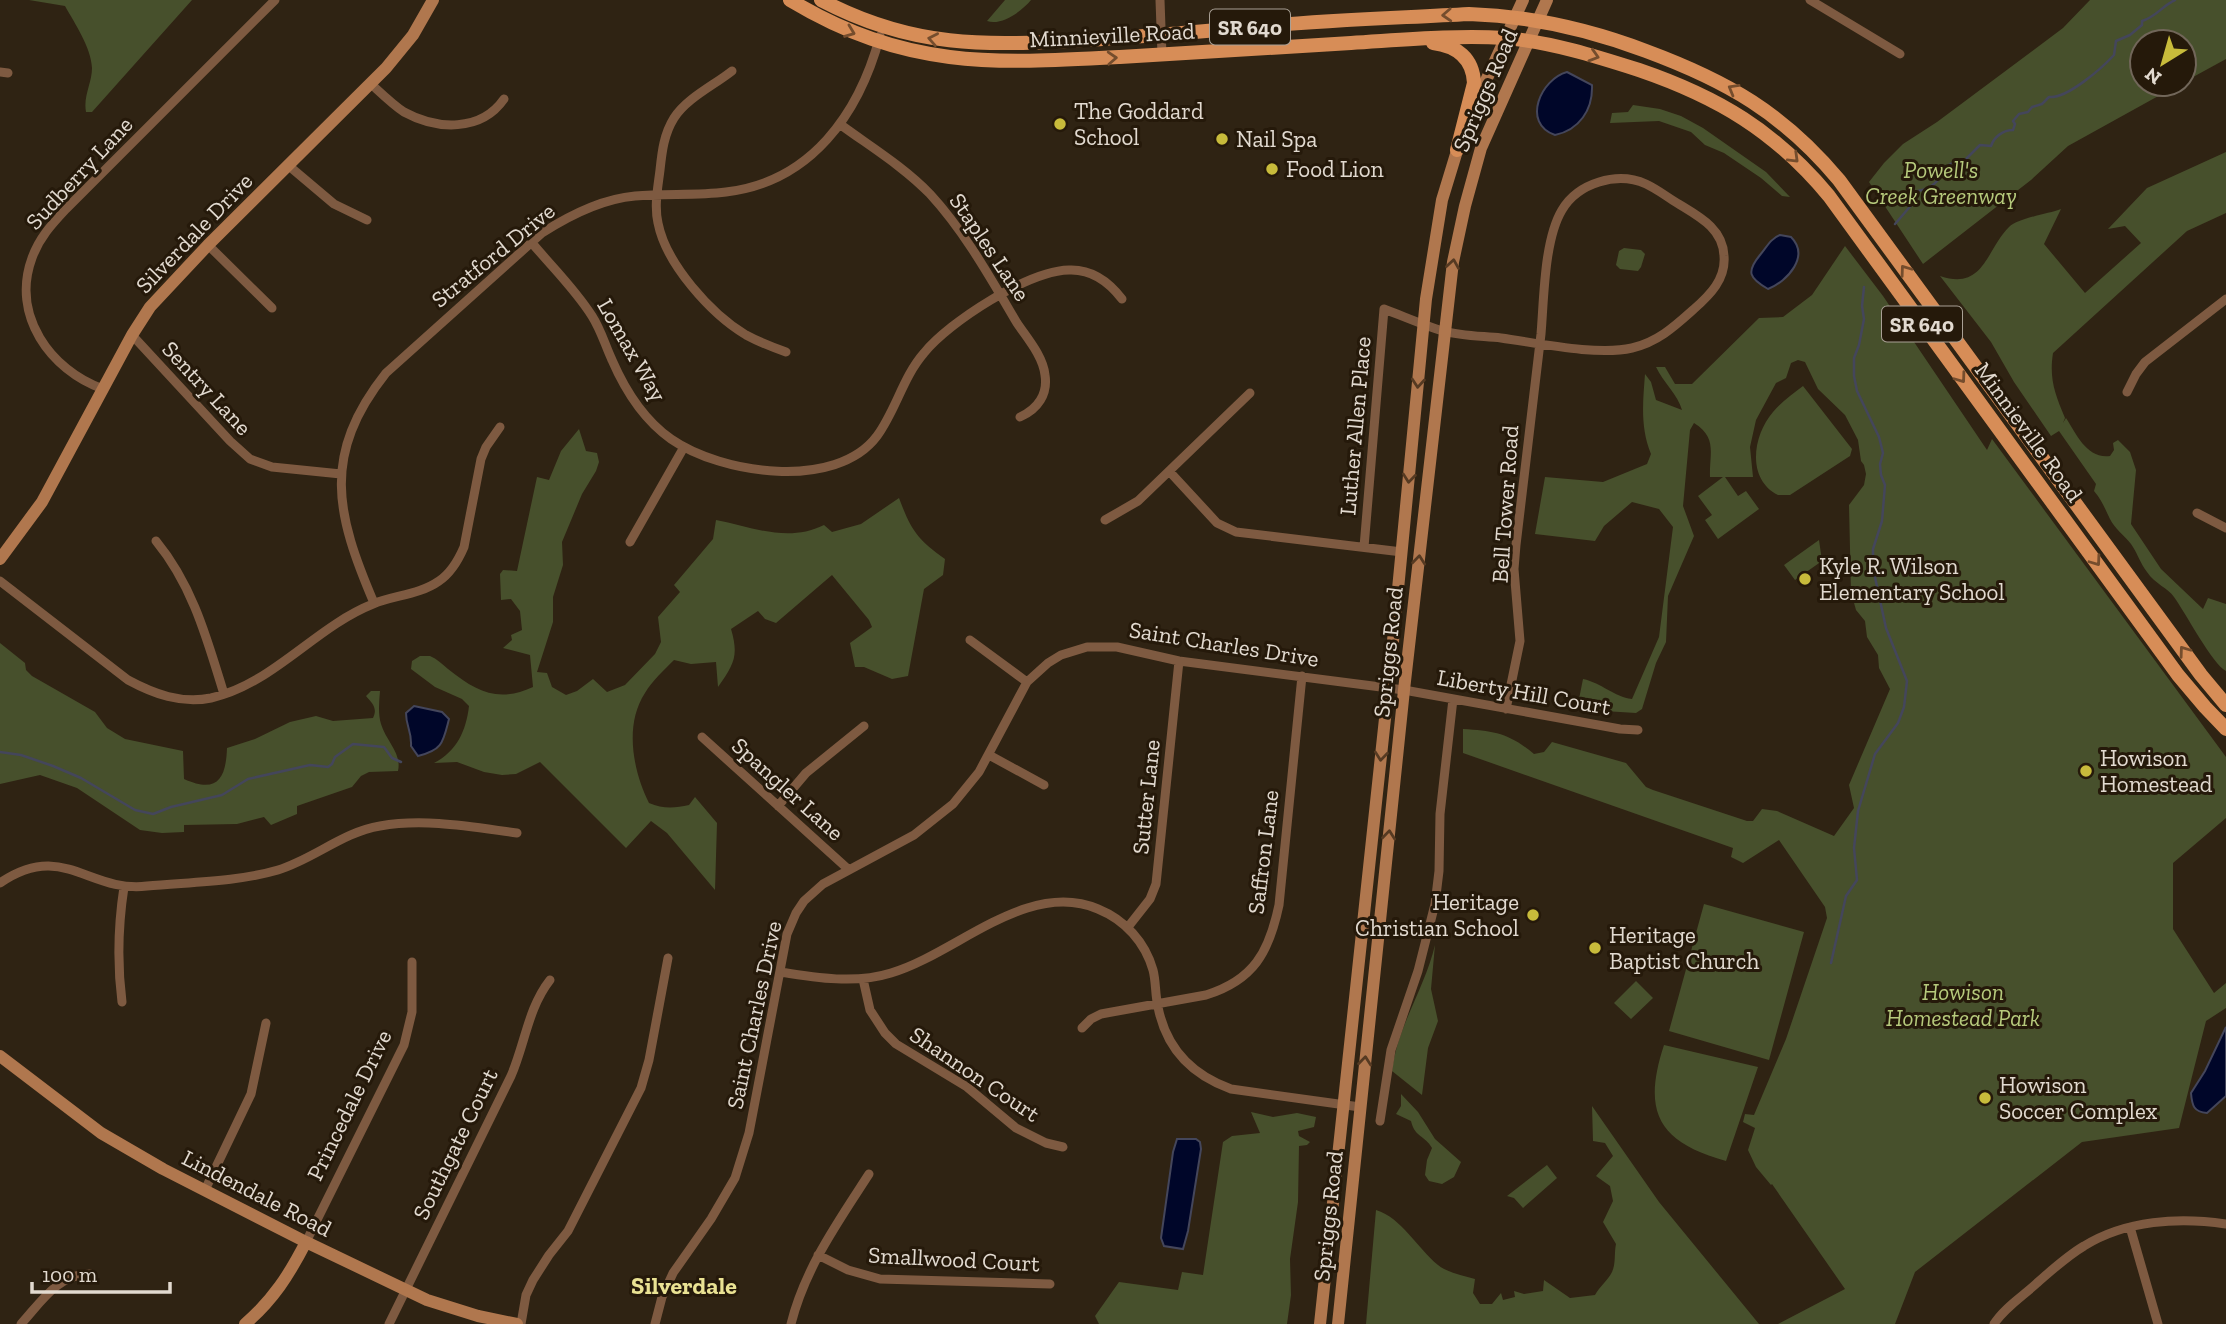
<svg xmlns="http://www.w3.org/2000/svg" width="2226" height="1324" viewBox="0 0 2226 1324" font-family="'Zilla Slab',serif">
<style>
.green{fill:#47502c}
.water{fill:#000629;stroke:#44465b;stroke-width:2}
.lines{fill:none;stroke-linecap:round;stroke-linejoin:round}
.stream{stroke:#44465b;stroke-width:2.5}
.street{stroke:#7e5a41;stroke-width:9}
.secondary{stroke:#b0774e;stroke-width:12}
.primary{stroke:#d78d57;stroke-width:14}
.oneway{stroke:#754d2d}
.oneway2{stroke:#563a22}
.poi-dot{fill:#c8bb3b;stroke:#25190a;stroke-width:2.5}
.labels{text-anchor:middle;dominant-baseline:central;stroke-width:6;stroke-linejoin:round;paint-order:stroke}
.shield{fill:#25190a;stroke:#a9a095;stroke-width:2}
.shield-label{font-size:21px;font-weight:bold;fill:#e2dad0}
.street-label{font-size:23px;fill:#e2dad0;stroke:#25190a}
.poi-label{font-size:23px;fill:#e2dad0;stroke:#25190a;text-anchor:start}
.park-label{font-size:23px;font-style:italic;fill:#b6ca7c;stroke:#25190a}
.neighbourhood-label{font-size:24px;font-weight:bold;fill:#eae293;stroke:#25190a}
</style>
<rect width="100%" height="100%" fill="#2f2313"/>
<path class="green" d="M29,0h163l-100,112h-6c-3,-16 6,-29 6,-44 -1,-21 -17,-44 -27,-62z
M1005,0h26c-9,11 -29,26 -44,21z
M2090,0h136v59l-42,23v-40h-42v42h38l-112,62 -37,34 -108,84 -54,-82 15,-19 19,-19 34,-22 126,-94z
M1633,105l27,4 21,7 22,12 63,44 24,25 -8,-1 -21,-18 -37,-25 -19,-8 -14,-13 -32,-11 -49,2 2,-10 16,-1z
M2226,152v61l-39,18 -134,122c-4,26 2,41 12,65l-2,5 3,-5c11,17 21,41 44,38l4,-6 -1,-7 5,-3 12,12 6,18 -5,54 30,45 42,40 5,-11 18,6v67c-13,-6 -41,-59 -52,-74 -6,-9 -19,-13 -27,-25 -7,-9 -10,-20 -16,-28 -6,-8 -17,-16 -21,-25 -5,-10 -8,-19 -16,-28l2,-7 -37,-53 -8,5 -37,-54 -23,-40 -51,-66c44,15 46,-26 69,-49 9,-9 39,-13 52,-18l-17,35 41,49 56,-50 -16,-17 -17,3 39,-41z
M1845,246l38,50 104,154 5,-11 234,318v61l-53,45v66l41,64 12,-10v25l-20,13 -27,107 -97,14 -167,130 -20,52h-117l67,-35 -73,-105 -1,1 -15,-18 -8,-17 7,-22 -12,-6 2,-8 9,1 32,-76 41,-121 -2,-11 -46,-67 -36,23 -12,-6 2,-9 -270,-95v-24c31,2 46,4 71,25l10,-2 8,-10 74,21 20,24 7,3 94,31h6l9,-12 15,2 57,25 20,-28 -5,-23 41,-96 -11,-21 -1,-13 -11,-18 -2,-16 -9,-11 -5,-18 -2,-87 15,-20 2,-11 -2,-9 -3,-4 -3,-21 -13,-25 -27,-26 -13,-27 -7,-2 -7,3 -5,15 -10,5 -20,37 -6,27 3,30h-28l13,19 8,-5 13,18 -41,30 -13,-19 7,-5 -14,-19 25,-19h-13c-1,-23 8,-39 -16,-54l-4,7 -7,76 11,30 -26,60 -2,46 -10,21 -14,46 -6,4 -48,-3 1,-5 -10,-6 4,-20c19,4 31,18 49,20l27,-62 14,-110 -14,-18 -27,-7 -28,24 -9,15 -60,-7 10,-57 58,5 44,-18 4,-10c-11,-27 -8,-52 -6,-80l6,8 5,18 26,10c-4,-15 -19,-28 -26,-43h9l10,17h17l67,-66 24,-1 29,-22z
M1624,248l17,2 4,4 -4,13 -3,4 -18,-2 -4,-4 3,-14z
M1803,386l49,63 -2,7 -60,39h-12c-32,-16 -25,-60 -5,-83 8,-10 20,-18 30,-26z
M579,429l7,22 11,2 2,9 -3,9 -14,23 -20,48 1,23 -10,32v25l-16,50 10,1 5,14 14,8 11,-4 16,-12 14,13 18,-7 30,-31 6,-12 -3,-25 22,-25 -6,-7 39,-46 3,-19c36,7 72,23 108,5l8,7 29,-8 38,-26c12,32 18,41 46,61l-2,16 -19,14 -16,87 -16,3 -28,-12h-9l-5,-24 22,-16 -3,-7 -37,-45 -56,48 -11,-4 -7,-8 -27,18c8,27 3,35 -13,58l-2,-25 -25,2 -17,-4c-10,10 -22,21 -29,33 -21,32 -12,78 4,110 14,6 26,5 40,2l6,-8 22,26 -2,67 -48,-57 -16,-12 -25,27 -86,-86 -24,12 -14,1 -18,-3 -27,-10 -23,1c23,-12 32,-32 35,-57l-7,-7 -27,-12 -24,-18 1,-8 8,-5h10c7,3 12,8 18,13 29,23 50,34 85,18l-3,-32 -27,-7 9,-8 -1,-5 11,-5 -2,-19 -9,-12 -10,1 -1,-26 3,-4 14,1 20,-94 12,3 12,-29z
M1819,540l3,21 -27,19 -11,-15z
M0,643l25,20 1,7 6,6 63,36 12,16 18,11 58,12 1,28c33,15 42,0 43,-31l28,-9 35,-17 26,-6 17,5 40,-3c5,-10 -1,-15 -7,-22l5,-5h9c-1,11 -2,23 1,33 5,17 21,29 17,47l-29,1 -8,4 -9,11 -55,19v8l-26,11 -7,-8 -27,7 -53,1v7l-22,1 -22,-3 -63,-42 -37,-13 -40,9z
M1704,904l100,28 -35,128 -100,-29z
M1435,945l-4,44 7,32 -10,27 -6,47 -30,-24c5,-44 33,-83 43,-126z
M1636,981l17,17 -22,21 -17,-16z
M1664,1045l94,22 -32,94c-68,-19 -84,-49 -62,-116z
M1401,1094l17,18 17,27 26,23 -7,15 -12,7 -13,-3 -4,-6 2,-15 5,-12c-7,-13 -17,-10 -21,-27l-15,-7 5,-8z
M1592,1106l67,96 100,122h-393l10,-114c26,8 41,38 62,55 10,8 24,10 37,14l-2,14 7,11h12l9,-11 2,7 12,-3 -1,-6 10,3 19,-3 1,-11 26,18 25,-3c5,-9 13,-15 17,-23 4,-8 2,-19 4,-28l-13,-22 10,-21 -3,-15 -14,-10 17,-20 -8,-13 -12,-2z
M1251,1112l22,5 24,-4 19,4 -2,10 -16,4 1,5 11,6 -3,3 -8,1 -1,56 -8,57 1,36 -4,29h-188l-4,-8 24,-34 59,8 4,-18 21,3 20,-133 9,-6 28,-3z
M1547,1165l10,13 -34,30 -9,-10 -7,-2z"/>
<path class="water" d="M1567,72l25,13c1,25 -13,45 -37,50 -34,-12 -14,-56 12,-63z
M1780,235l11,2c19,19 -3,44 -23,52 -19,-11 -22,-17 -8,-34 7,-8 10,-16 20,-20z
M414,706l28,6 7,7c-6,23 -6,31 -31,37l-7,-10c1,-15 -5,-19 -5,-33z
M2226,1027v69l-19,17c-13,-1 -15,-7 -16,-20l14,-22z
M1177,1139h19l4,3 1,7 -13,82 -5,18 -19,-3 -3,-8 12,-86z"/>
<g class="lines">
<path class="stream" d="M1895,224l19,-22 4,-11c12,-2 23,-10 26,-23l10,-6 11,-2 15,-15 11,1c3,-9 12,-16 22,-16l2,-6 -2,-3 6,-7 9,-2 4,-5 10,-3 7,-7c18,2 53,-29 65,-42l2,-14 14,-6 12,-10v-4c14,-4 20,-15 33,-21
M0,752l21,3 32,11 28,12 54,32 18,4 18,-7 51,-12 26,-16 62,-14 18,2 4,-3 3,-7 18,-13 31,3 8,11 9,4
M1831,963l15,-67 11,-16 -3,-32 4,-37 17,-57 23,-31 6,-16 3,-26 -21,-53 -13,-60v-19l9,-28 3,-36 -4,-10 -1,-11 3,-11 -4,-16 -22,-46 -3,-15v-18l5,-13 5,-26 -2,-13 2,-19"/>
<path class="street" d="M1160,0l2,55
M1810,0l90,54
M732,71c-19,15 -45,27 -58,47 -10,16 -12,33 -14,52 -2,17 -6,35 -2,53 8,41 53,91 88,112 13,7 26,12 40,17
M0,72l8,1
M370,83c11,10 22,21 34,29 33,18 77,20 100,-13
M841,125c30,22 63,42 89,69 35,38 61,85 87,129 10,15 26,33 28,52 3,19 -7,34 -25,42
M289,166l45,38 33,16
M532,243c20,24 43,46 60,73 9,14 13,29 20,44 13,30 32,60 59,79 50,35 165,52 206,-3 19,-26 26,-59 47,-83 25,-31 104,-82 145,-83 23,-1 40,12 53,29
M208,245l64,63
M132,335l98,106 20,18 22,8 69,7
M103,389c-53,-19 -92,-74 -71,-131 7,-20 20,-34 34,-49l209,-209
M2127,392l9,-18 9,-12 81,-63
M1169,471l48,52 19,9 166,20
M2197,513l29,15
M1105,520l33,-19 112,-108
M156,541c37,45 51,98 68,153
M630,542l54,-95
M1364,547l20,-238c19,7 39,16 59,22 18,5 39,5 58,7 37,5 96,18 131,10 26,-6 43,-22 62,-39 16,-14 32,-30 30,-53 -1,-28 -26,-40 -47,-53 -10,-6 -20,-14 -31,-19 -29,-13 -68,-1 -84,26 -18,30 -18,89 -21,124 -8,71 -17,140 -25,211l-2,24 6,72 -14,68
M0,581l128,99c26,14 53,24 83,18 62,-14 104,-71 162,-94 22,-9 46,-9 66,-23 12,-8 19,-20 25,-34l17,-88 5,-12 14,-20
M374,603c-38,-89 -53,-148 12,-230l156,-140c28,-18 59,-34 93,-37 30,-3 60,0 91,-4 85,-10 133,-78 154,-156
M970,640l57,42
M702,737l146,132
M989,755l55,30
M778,806l28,-33 58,-47
M0,883c63,-43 88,10 147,3 42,-4 90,-4 131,-16 36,-11 65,-38 102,-44 45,-8 92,1 137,7
M1128,927l22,-28 6,-15 23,-223
M781,972c36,6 75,12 110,1 65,-19 136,-94 207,-64 27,11 47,33 55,61 3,11 2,24 5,37 8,41 34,68 73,82l129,18
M863,979l7,31 15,23 11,11 71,43 49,41 30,15 17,4
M122,1002c-5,-39 -4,-76 2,-115
M1082,1028l9,-9 10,-5 105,-19c48,-15 63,-43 73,-90l23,-229
M1380,1121l11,-71 27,-79 17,-67 4,-33 1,-57 13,-115
M205,1190l46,-96 15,-71
M2130,1227l28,97
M306,1242l98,-197 8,-33v-50
M818,1255l30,15 32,9 170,5
M21,1324c20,-22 37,-50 69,-50
M389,1324l122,-248c14,-32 17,-68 39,-96
M521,1324l5,-29 7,-15 16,-25 19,-24 73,-143 8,-28 19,-102
M655,1324l7,-27 11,-24 38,-54 24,-41 14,-45 38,-199 9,-21 8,-12 19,-17 91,-49 39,-31 26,-32 48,-90 21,-19 13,-8 26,-8h30l62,14 225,29 216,39 18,1
M791,1324c14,-56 47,-102 78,-150
M1994,1324c10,-16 29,-28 43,-41 15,-13 30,-27 47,-37 42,-26 95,-29 142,-22"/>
<path class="secondary" d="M1472,111l51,-111
M0,559l42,-57 90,-167 18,-28 58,-62 178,-177 27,-33 20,-35
M0,1056l101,77 62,36 143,73 121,58 51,16 39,8
M245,1324c28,-24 44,-49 61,-82
M1320,1324l70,-652 36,-373 16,-99 18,-59
M1338,1324l66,-634 49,-428 12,-56 16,-58 66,-148"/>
<path class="primary" d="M790,0c115,69 202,64 330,57 77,-4 154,-9 231,-14 51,-3 103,-8 154,-5 46,4 90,18 134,32 79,27 136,61 190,126l349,479 27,32 21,22
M821,0c91,48 164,46 263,40 56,-3 112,-8 168,-13 72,-7 145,-9 217,-13 62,2 119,15 177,37 81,30 137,62 193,129l362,495 25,30
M1433,43c24,3 40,15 41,40l-17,67"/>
</g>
<defs><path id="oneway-chevron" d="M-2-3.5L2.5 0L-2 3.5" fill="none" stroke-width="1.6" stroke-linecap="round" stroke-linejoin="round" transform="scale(1.75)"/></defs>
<g class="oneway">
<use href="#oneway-chevron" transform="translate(1447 15) rotate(177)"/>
<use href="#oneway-chevron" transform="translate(850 32) rotate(21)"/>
<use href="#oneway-chevron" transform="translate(933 39) rotate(-169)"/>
<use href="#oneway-chevron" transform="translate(1594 56) rotate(17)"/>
<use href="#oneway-chevron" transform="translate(1112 58) rotate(-3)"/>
<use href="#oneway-chevron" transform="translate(1733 89) rotate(-150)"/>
<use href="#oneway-chevron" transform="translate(1794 158) rotate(44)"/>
<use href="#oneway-chevron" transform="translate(1905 270) rotate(-126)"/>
<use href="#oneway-chevron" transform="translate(1961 378) rotate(54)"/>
<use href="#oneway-chevron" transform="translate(2096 561) rotate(54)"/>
<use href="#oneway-chevron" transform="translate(2184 651) rotate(-126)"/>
</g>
<g class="oneway2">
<use href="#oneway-chevron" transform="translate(1453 264) rotate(-81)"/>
<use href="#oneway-chevron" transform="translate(1418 383) rotate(95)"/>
<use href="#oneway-chevron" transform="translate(1409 478) rotate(96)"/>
<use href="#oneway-chevron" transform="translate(1419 560) rotate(-84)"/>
<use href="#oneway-chevron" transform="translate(1381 756) rotate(96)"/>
<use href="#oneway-chevron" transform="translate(1389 835) rotate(-84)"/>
<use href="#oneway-chevron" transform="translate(1365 1061) rotate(-84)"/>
</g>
<g class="poi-dot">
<circle cx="1060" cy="124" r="7"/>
<circle cx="1222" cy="139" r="7"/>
<circle cx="1272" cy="169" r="7"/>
<circle cx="1805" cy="579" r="7"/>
<circle cx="2086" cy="771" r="7"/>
<circle cx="1533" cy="915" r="7"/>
<circle cx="1595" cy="948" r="7"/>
<circle cx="1985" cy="1098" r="7"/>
</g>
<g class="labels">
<g class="shield">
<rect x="1210" y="9.5" width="80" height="35" rx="5"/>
<rect x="1882" y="306.5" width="80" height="35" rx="5"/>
</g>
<g class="shield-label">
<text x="1250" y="27">SR 640</text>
<text x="1922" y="324">SR 640</text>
</g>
<g class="street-label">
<text transform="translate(1112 35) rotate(-3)">Minnieville Road</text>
<text transform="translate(1485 90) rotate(-67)">Spriggs Road</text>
<text transform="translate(79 173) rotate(-47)">Sudberry Lane</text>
<text transform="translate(194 233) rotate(-46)">Silverdale Drive</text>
<text transform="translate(990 247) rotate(56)">Staples Lane</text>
<text transform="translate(493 255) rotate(-39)">Stratford Drive</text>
<text transform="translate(632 350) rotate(60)">Lomax Way</text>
<text transform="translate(207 388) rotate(47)">Sentry Lane</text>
<text transform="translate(1355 426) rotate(-85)">Luther Allen Place</text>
<text transform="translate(2029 432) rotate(54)">Minnieville Road</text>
<text transform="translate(1505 504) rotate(-86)">Bell Tower Road</text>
<text transform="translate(1224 644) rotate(9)">Saint Charles Drive</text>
<text transform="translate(1388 652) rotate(-84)">Spriggs Road</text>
<text transform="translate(1524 692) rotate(10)">Liberty Hill Court</text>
<text transform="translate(788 789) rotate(42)">Spangler Lane</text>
<text transform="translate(1146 797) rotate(-84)">Sutter Lane</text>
<text transform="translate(1263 852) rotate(-83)">Saffron Lane</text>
<text transform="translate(754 1015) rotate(-78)">Saint Charles Drive</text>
<text transform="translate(975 1074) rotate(34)">Shannon Court</text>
<text transform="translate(349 1105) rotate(-64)">Princedale Drive</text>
<text transform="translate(455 1144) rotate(-64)">Southgate Court</text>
<text transform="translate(257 1193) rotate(27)">Lindendale Road</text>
<text transform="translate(1328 1216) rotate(-84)">Spriggs Road</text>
<text transform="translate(954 1259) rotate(3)">Smallwood Court</text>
</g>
<g class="poi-label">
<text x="1074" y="111">The Goddard<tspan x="1074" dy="26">School</tspan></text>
<text x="1236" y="139">Nail Spa</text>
<text x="1286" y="169">Food Lion</text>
<text x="1819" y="566">Kyle R. Wilson<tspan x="1819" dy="26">Elementary School</tspan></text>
<text x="2100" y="758">Howison<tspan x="2100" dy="26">Homestead</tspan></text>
<text x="1519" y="902" text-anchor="end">Heritage<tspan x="1519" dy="26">Christian School</tspan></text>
<text x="1609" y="935">Heritage<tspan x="1609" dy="26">Baptist Church</tspan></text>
<text x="1999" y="1085">Howison<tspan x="1999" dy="26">Soccer Complex</tspan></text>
</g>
<g class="park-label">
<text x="1941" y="170">Powell's<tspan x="1941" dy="26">Creek Greenway</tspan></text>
<text x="1963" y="992">Howison<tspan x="1963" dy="26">Homestead Park</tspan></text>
</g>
<g class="neighbourhood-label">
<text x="684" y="1285">Silverdale</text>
</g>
</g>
<g transform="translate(2163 63) rotate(217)"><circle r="33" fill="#25190a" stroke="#716659" stroke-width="2"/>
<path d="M0-5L12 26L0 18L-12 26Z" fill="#c8bb3b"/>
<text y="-10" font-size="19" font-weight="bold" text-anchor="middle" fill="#e2dad0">N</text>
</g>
<path d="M32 1282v10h138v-10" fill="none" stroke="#e2dad0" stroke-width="3.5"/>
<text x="42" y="1282" font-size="21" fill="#e2dad0" stroke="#25190a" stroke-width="5" paint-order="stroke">100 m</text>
</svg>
